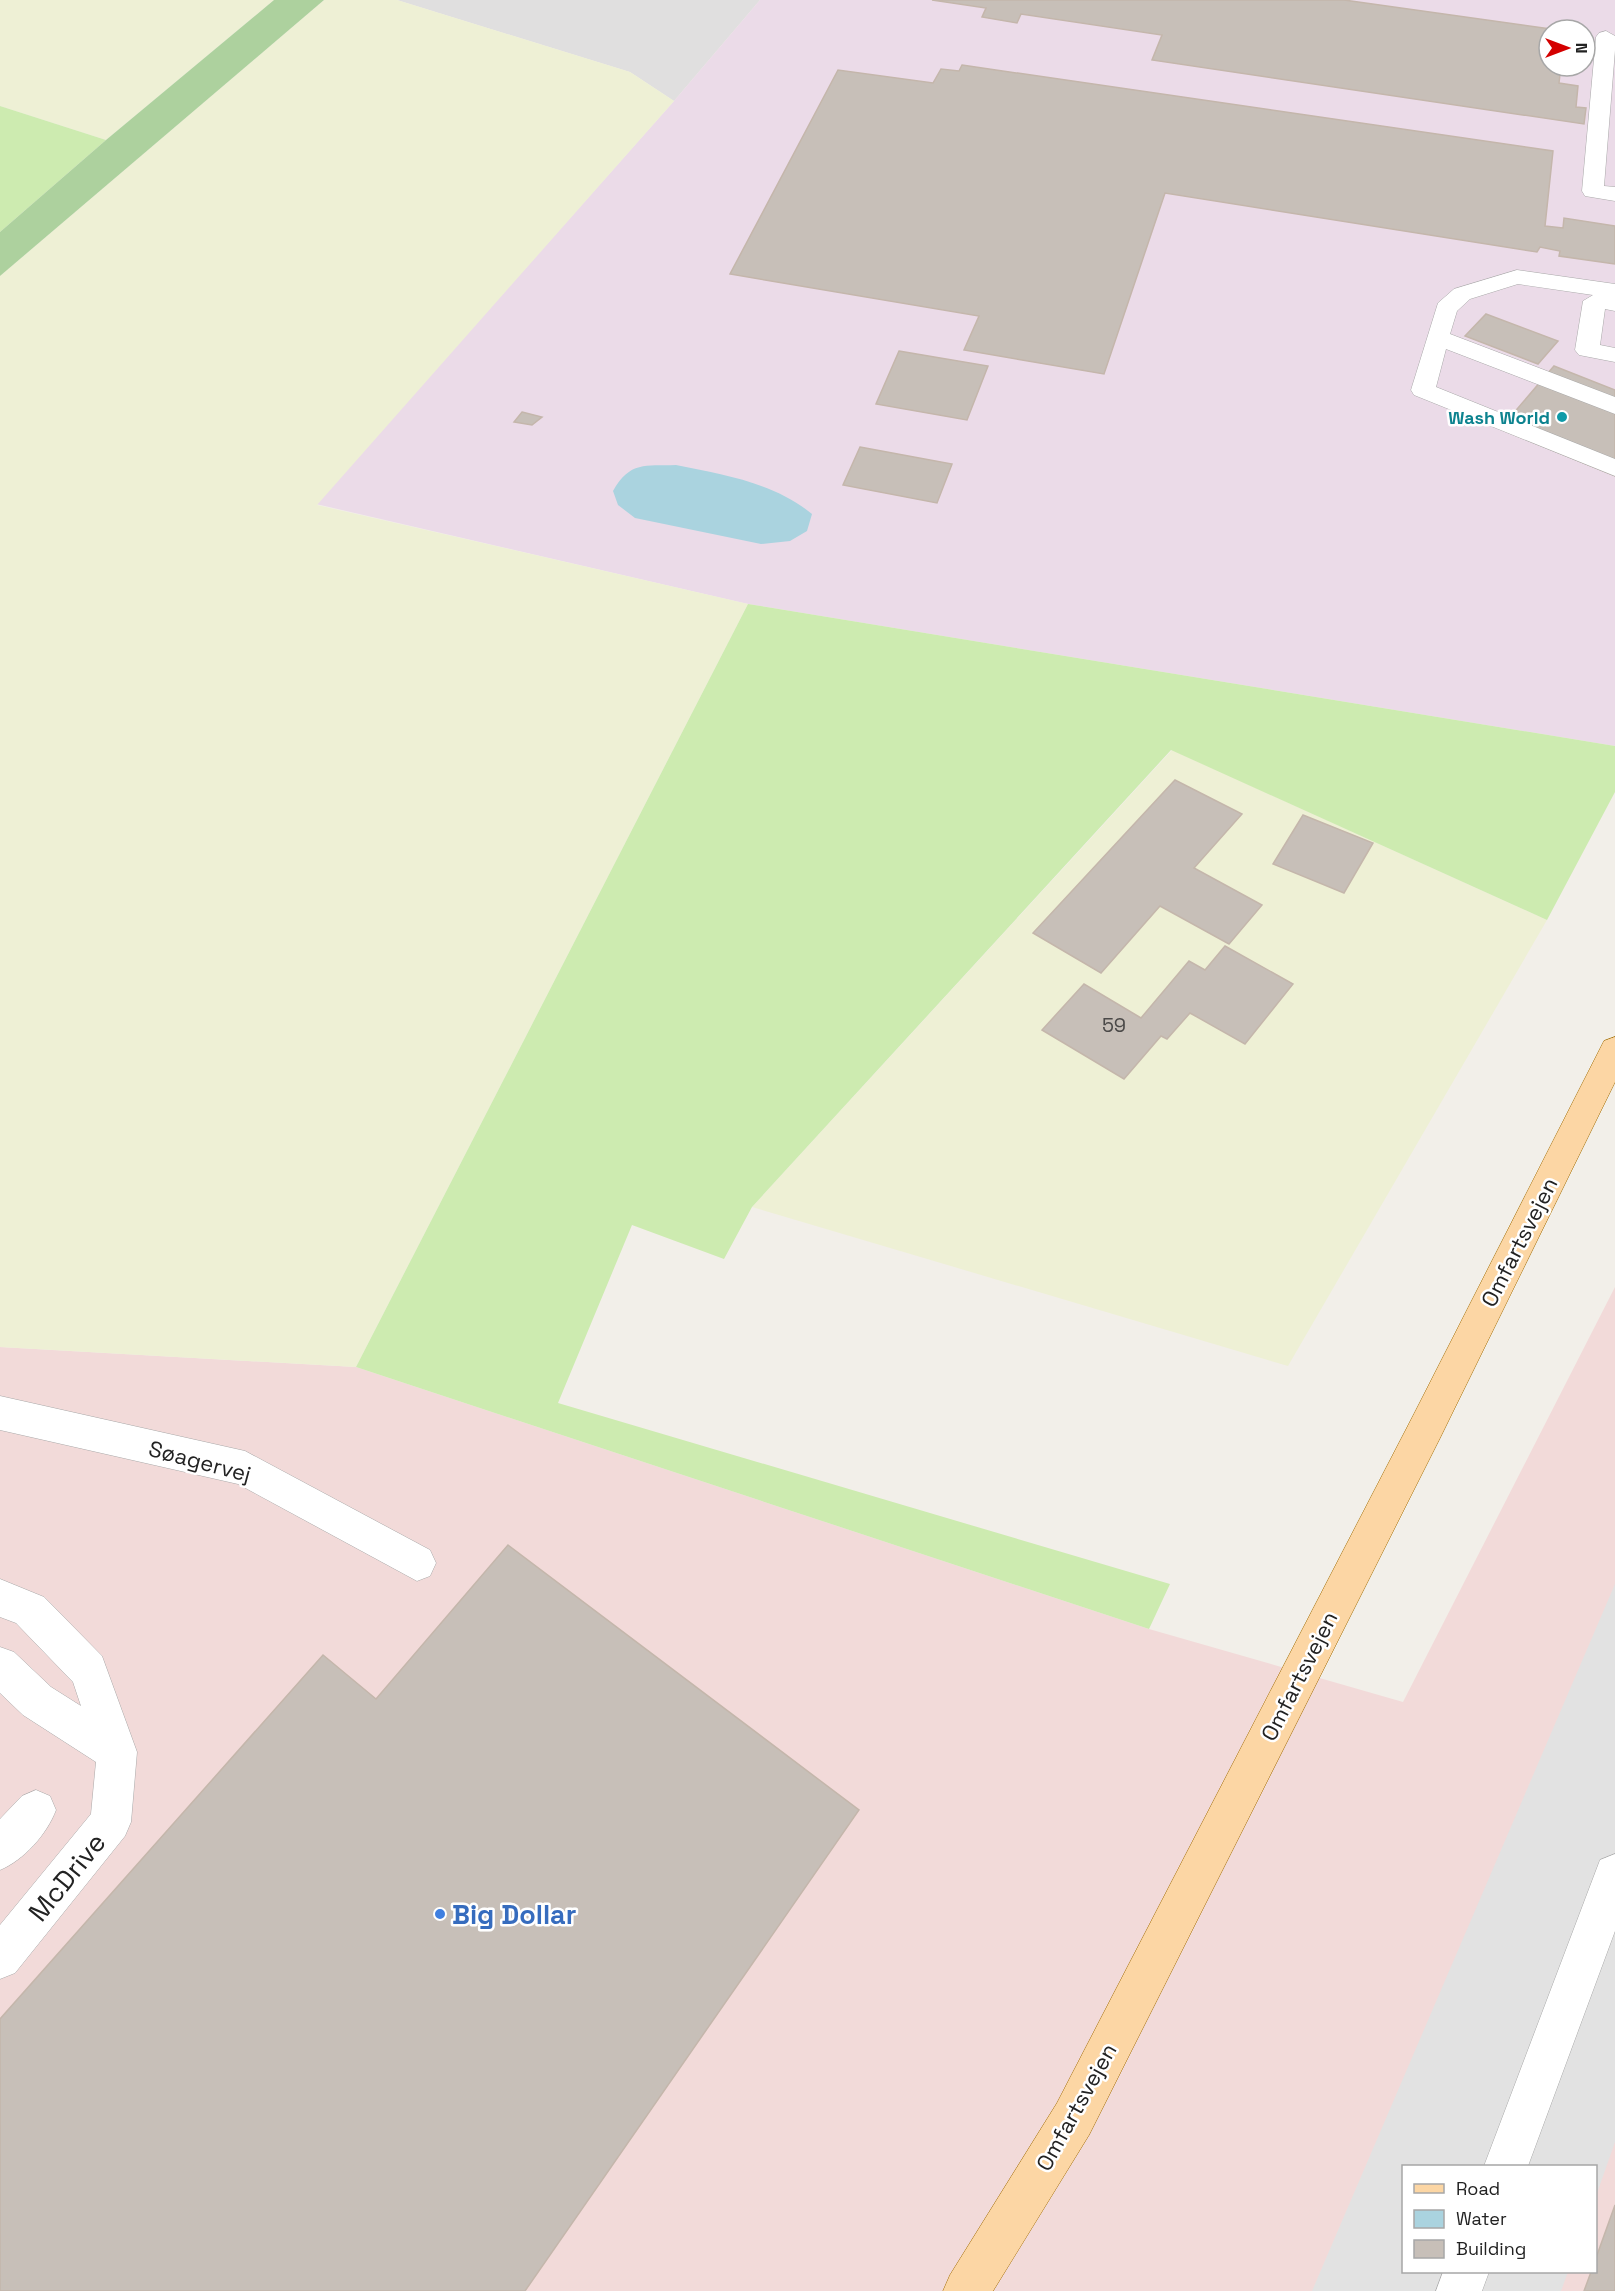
<svg xmlns="http://www.w3.org/2000/svg" width="1615" height="2291" viewBox="0 0 1615 2291" font-family="'Space Grotesk',sans-serif">
<style>
.residential{fill:#e0dfdf}
.commercial{fill:#f2dad9;fill-rule:evenodd}
.industrial{fill:#ebdbe8;fill-rule:evenodd}
.farmland{fill:#eef0d5}
.grass{fill:#cdebb0}
.forest{fill:#add19e}
.parking{fill:#e2e2e2}
.water{fill:#aad3df}
.building{fill:#c7bfb8;stroke:#c4b6ab;stroke-width:1.5}
.lines{fill:none;stroke-linecap:round;stroke-linejoin:round}
.minor-casing{stroke:#a9a9a9;stroke-width:1}
.major-casing{stroke:#a06b00;stroke-width:1}
.minor{fill:#fff;fill-rule:evenodd}
.major{fill:#fcd6a4;fill-rule:evenodd}
.culture-dot{fill:#0f9aa8;stroke:#fff;stroke-width:2}
.shop-dot{fill:#3f7fe0;stroke:#fff;stroke-width:2}
.labels{text-anchor:middle;dominant-baseline:central;stroke-width:5;stroke-linejoin:round;paint-order:stroke}
.far-culture-label{font-size:18px;font-weight:bold;fill:#0d838f;stroke:#fff;text-anchor:end}
.number-label{font-size:20px;fill:#4b4948}
.street-label{font-size:22px;fill:#222;stroke:#fff}
.near-street-label{font-size:27px;fill:#222;stroke:#fff}
.near-shop-label{font-size:27px;font-weight:bold;fill:#366cbe;stroke:#fff;text-anchor:start}
</style>
<rect width="100%" height="100%" fill="#f2efe9"/>
<path class="residential" d="M397,0h363l-86,101 -44,-29z"/>
<path class="commercial" d="M1615,1287v1004h-1615v-944l356,20 793,262 254,73zM1404,2166h192v106h-192z"/>
<path class="industrial" d="M760,0h855v746l-867,-142 -432,-100 358,-403zM1549,30h36v36h-36z"/>
<path class="farmland" d="M0,0h274l-168,140 -106,-34z
M324,0h73l233,72 44,29 -357,404 431,99 -392,763 -356,-20v-1071z
M1172,750l375,170 -259,446 -536,-159z"/>
<path class="grass" d="M0,106l106,34 -106,92z
M748,604l867,142v46l-68,128 -376,-170 -419,457 -28,52 -92,-34 -74,178 612,181 -21,45 -793,-262z"/>
<path class="forest" d="M274,0h50l-324,276v-44l106,-92z"/>
<path class="parking" d="M1615,1584v558l-19,54v-30h-192v106h164l-7,19h-249z"/>
<path class="water" d="M676,465c48,10 97,17 136,49l-5,17 -17,10 -29,3 -126,-26 -17,-13 -5,-14c17,-30 32,-25 63,-26z"/>
<path class="building" d="M932,0h412l214,30h-9v36h12l-2,17 19,3 -2,21 10,1 -2,16 -432,-64 10,-25 -141,-21 -4,9 -35,-6 4,-9z
M962,65l591,86 -8,75 18,2 1,-10 51,8v38l-56,-8 1,-5 -20,-4 -3,5 -372,-59 -61,181 -140,-24 15,-34 -249,-42 108,-204 95,13 8,-14 18,2z
M1486,314l72,27 -20,23 -73,-28z
M899,351l89,15 -21,54 -91,-16z
M1554,366l61,24v86l-115,-47z
M522,412l20,5 -10,8 -18,-3z
M860,447l92,17 -15,39 -94,-18z
M1175,780l67,34 -48,54 68,37 -33,39 -69,-38 -59,67 -68,-40z
M1303,815l70,28 -29,50 -71,-29z
M1225,946l68,38 -48,60 -55,-31 -23,26 -6,-3 -37,43 -82,-49 42,-46 57,34 48,-57 16,9z
M508,1545l351,265 -334,481h-525v-272l323,-364 53,44z
M1615,2205v86h-31l7,-19h5v-14z"/>
<g class="lines">
<g class="minor-casing">
<path id="minor" d="M1606,31l9,5v14l-11,136 11,1v14l-30,-5 -3,-5 14,-154 3,-4z
M1517,270l98,14v27l-10,-2 -5,36 15,3v14l-36,-7 -4,-5 8,-49 10,-6 -75,-11 -48,15 -13,12 -7,23 165,63v17l-169,-65 -10,38 179,72v17l-201,-81 -3,-5 27,-87 16,-14z
M0,1396l245,55 185,99 6,13 -6,13 -13,5 -179,-97 -238,-54z
M0,1579l44,18 58,59 35,96 -6,70 -6,14 -110,137 -15,6v-54l91,-111 5,-52 -73,-47 -23,-22v-46l14,5 37,35 30,19 -8,-24 -57,-59 -16,-6z
M36,1790l14,6 6,14c-9,24 -32,50 -56,60v-51l22,-23z
M1615,1854v77l-87,235h-44l116,-306z
M1443,2272h46l-7,19h-46z"/>
</g>
<g class="major-casing">
<path id="major" d="M1615,1037v45l-175,356 -351,697 -96,156h-50l7,-16 107,-172 357,-689 190,-373z"/>
</g>
<use href="#minor" class="minor"/>
<use href="#major" class="major"/>
</g>
<circle class="culture-dot" cx="1562" cy="417" r="6"/>
<circle class="shop-dot" cx="440" cy="1914" r="6"/>
<g class="labels">
<g class="far-culture-label">
<text x="1550" y="417">Wash World</text>
</g>
<g class="number-label">
<text x="1114" y="1025">59</text>
</g>
<g class="street-label">
<text transform="translate(1519 1242) rotate(-63)">Omfartsvejen</text>
<text transform="translate(200 1461) rotate(15)">Søagervej</text>
<text transform="translate(1299 1676) rotate(-63)">Omfartsvejen</text>
<text transform="translate(1076 2107) rotate(-61)">Omfartsvejen</text>
</g>
<g class="near-street-label">
<text transform="translate(67 1877) rotate(-51)">McDrive</text>
</g>
<g class="near-shop-label">
<text x="452" y="1914">Big Dollar</text>
</g>
</g>
<rect x="1402" y="2165" width="195" height="108" fill="#ffffff" stroke="#a7a7a7" stroke-width="1.5"/>
<rect x="1414" y="2184" width="30" height="9" fill="#fcd6a4" stroke="#a7a7a7" stroke-width="1.5"/>
<text x="1456" y="2195" font-size="18" fill="#222222">Road</text>
<rect x="1414" y="2210" width="30" height="18" fill="#aad3df" stroke="#a7a7a7" stroke-width="1.5"/>
<text x="1456" y="2225" font-size="18" fill="#222222">Water</text>
<rect x="1414" y="2240" width="30" height="18" fill="#c7bfb8" stroke="#a7a7a7" stroke-width="1.5"/>
<text x="1456" y="2255" font-size="18" fill="#222222">Building</text>
<g transform="translate(1567 48) rotate(90)"><circle r="28" fill="#ffffff" stroke="#a7a7a7" stroke-width="1.5"/>
<path d="M0-4.5L10 22L0 15L-10 22Z" fill="#d40000"/>
<text y="-9" font-size="16" font-weight="bold" text-anchor="middle" fill="#222222">N</text>
</g>
</svg>
